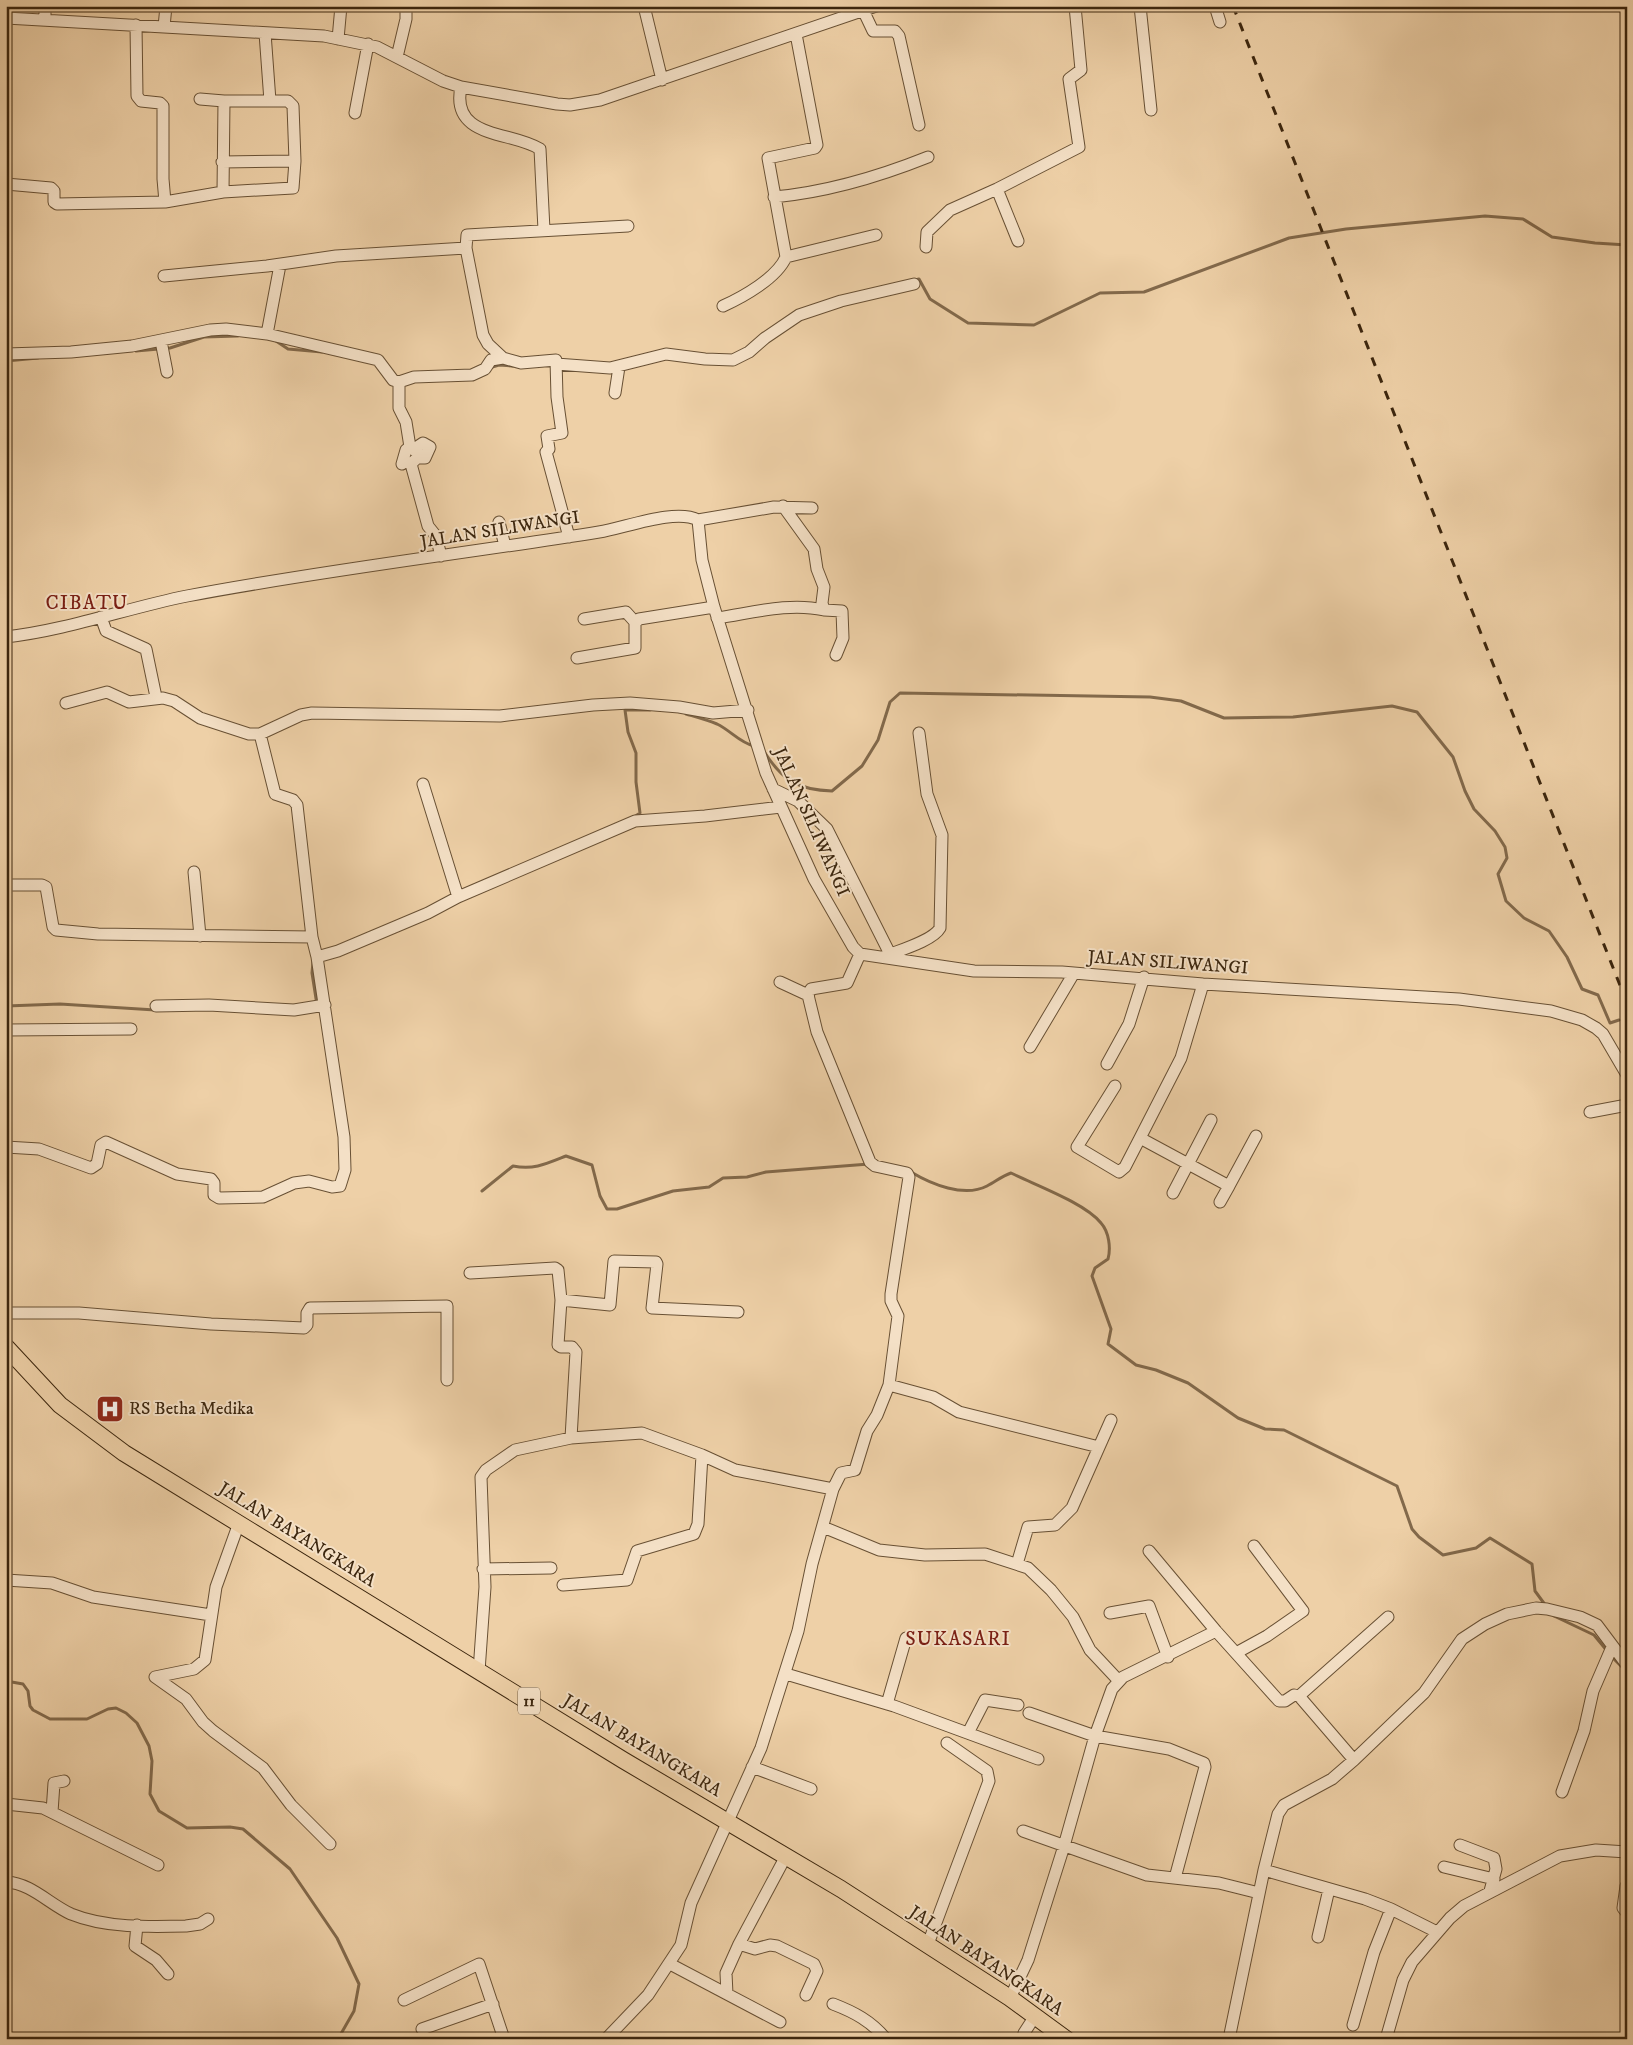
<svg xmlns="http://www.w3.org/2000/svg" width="1633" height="2045" viewBox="0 0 1633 2045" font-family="'IM FELL DW Pica',serif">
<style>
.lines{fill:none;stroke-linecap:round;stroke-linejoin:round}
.stream{stroke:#82694b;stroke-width:3}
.minor-casing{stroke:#685034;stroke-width:13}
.highway-casing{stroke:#3c260e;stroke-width:18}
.minor{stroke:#f4e0c6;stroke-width:11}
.highway{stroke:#eed0a7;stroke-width:16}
.rail{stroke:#3c260e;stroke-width:3;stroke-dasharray:9 9;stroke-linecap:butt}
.labels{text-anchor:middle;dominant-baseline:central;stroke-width:4;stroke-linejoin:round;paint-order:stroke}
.shield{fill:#f4e0c6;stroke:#735e45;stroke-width:1}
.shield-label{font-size:16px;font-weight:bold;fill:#3c260e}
.street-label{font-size:18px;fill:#3c260e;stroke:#f4e0c6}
.poi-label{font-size:18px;fill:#3c260e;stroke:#f4e0c6;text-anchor:start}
.quarter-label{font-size:20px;letter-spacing:1px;fill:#7a1f14;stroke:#f4e0c6}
</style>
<rect width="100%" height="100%" fill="#eed0a7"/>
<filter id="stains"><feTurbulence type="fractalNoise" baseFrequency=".004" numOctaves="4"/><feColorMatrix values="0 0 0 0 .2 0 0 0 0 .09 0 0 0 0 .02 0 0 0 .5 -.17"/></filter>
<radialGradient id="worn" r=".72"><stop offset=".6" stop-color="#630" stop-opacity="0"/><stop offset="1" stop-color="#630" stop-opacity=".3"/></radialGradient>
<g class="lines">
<path class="stream" d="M915,280l4,-1 11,20 38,24 66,2 66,-32 44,-1 145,-54 57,-9 139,-13 38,3 29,18 43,6 32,2
M276,341l12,8 34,3
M136,351l34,-3 34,-11 34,-1
M6,361l32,-3
M489,368l10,-3 14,1
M686,714c10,3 21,6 31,10 13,6 23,19 37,22
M765,753c18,28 34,37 67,38l30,-25 16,-26 12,-38 10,-9 250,4 31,4 43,17 69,-1 99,-11 25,6 36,45 12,34 9,18 21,22 10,16 2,11 -9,16 8,27 18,17 25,13 18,26 15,32 16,6 12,28 9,-3
M634,817l6,-4 -4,-31v-29l-8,-21 -3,-22h25
M313,962l-1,11 5,32
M6,1006l54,-2 95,6
M911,1172c20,12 53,26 76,14 8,-4 15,-10 24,-13 24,12 74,30 90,50 8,9 10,25 7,36l-13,9 -3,8 19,53 -3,15 28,21 20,5 32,13 50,35 27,11 19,1 113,56 15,43 7,8 24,18 33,-7 14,-10 42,26 3,27 11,15
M482,1191l31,-25c21,4 33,-2 53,-10l26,9 8,31 7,13h10l56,-18 36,-4 14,-9 24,-1 19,-5 103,-8
M1554,1616l40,19 14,17
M1612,1657l15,15
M6,1681l17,3 5,7 2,15 3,4 17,9h37l21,-10 8,-1 10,5 11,10 12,23 3,15 -2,33 9,17 28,17 43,-1 13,2 47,40 47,69 22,46 -5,27 -16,28"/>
<g class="minor-casing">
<path id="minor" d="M45,6v13
M644,6l18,74
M1140,6l11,104
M1215,6l5,16
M863,10l10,21h22l4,5 20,89
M6,18l318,18 53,11 66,34 18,6 96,17 13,1 30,-5 276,-94
M136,25l1,71 4,5 19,2 3,3v73l2,23
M164,27l2,-21
M338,39l3,-33
M397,57l9,-38v-13
M461,87c-11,52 51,44 79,62l4,81
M200,99l24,2
M355,113l13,-69
M222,162l73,-1 -2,-55 -5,-5h-18l-5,-68
M6,184l45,4 3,3v11l3,2 108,-2 58,-10 70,-4 2,-27
M997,189l21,52
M223,192l1,-91h46
M774,197c54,-5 104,-20 154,-40
M926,247l1,-15 23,-22 47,-21 82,-42 -10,-68 12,-9 -6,-64
M786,257l90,-22
M164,276l103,-10 69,-10 130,-8
M723,306c20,-9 54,-28 63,-49l-18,-99 47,-10 2,-3 -21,-111
M267,334l13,-69
M161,341l6,31
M6,354l65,-2 61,-6 78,-16 16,-1 41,5 111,26 15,20 6,2 15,-5 58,-2 13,-6 6,-9 12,-2 -15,-14 -5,-9 -17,-87 1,-13 161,-9
M503,358l18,5 35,-3 1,37 5,36 -15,3 2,13 -3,3 23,85
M556,364l54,4 56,-14 39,5 28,1 16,-8 16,-14 34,-23 42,-14 73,-17
M399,382v26l7,14 4,25 8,6 -1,5 -6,6 17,62 8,10 5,20
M615,393l4,-26
M414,449l9,-6 7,4 -5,11h-8
M402,464l4,-14 4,-3
M783,506l31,43 3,20 7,18 -2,16 2,7 18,1 1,27 -7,17
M698,520l76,-13 38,1
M499,522l6,24
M101,617l5,14 40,18 10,48
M717,618c35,-5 72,-16 107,-8
M584,619l42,-7 9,10
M6,637c62,-7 121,-29 181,-41 136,-26 275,-42 412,-64 26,-4 76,-24 99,-12l4,40 12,47 52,166 48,106 39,68 7,7 114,17 88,1 141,12 256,15 92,12 31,9 14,8 7,6 24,41
M577,658l58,-10v-25l4,-4 75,-12
M66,703l41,-11 22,10 34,-4 11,3 26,17 49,16h11l15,60 18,6 4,5 15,132
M260,734l41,-19 11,-2 188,3 93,-11 37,-2 49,4 34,6 35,-3
M423,784l35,113
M773,789l25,12 29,28 63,125
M194,872l6,64
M6,885h36l4,2 7,40 3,3 42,4 214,3 5,20 21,-6 90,-38 30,-16 177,-76 70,-5 76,-9
M883,957c14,-6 50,-16 57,-29l2,-93 -15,-41 -8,-61
M780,982l28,13
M1203,984l-22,74 -41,80 89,48 27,-50
M156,1006l53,-1 85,5 31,-5
M6,1030l125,-1
M1030,1047l44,-74
M1107,1064l22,-40 15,-47
M1115,1086l-38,61 42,25 6,-5 15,-29
M1590,1112l37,-7
M6,1147l33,2 52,19 6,-4 4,-19 5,-3 71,32 34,5 3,4v12l5,3 44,-1 31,-14 15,-2 23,6 8,-1 5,-16 -1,-33 -27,-180
M1173,1193l38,-73
M1220,1202l9,-16
M470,1273l85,-5 3,2 3,30 -3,45 3,2h11l4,5 -5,86
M561,1300l49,5 4,-44 42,1 1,2 -5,44 86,4
M6,1313h73l132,11 93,4 3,-3v-12l3,-5 137,-2v74
M889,1385l44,12 26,15 140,35
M239,1523l-23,64 -11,73 -11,9 -39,8 31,22 17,23 10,9 50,37 28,37 39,39
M823,1527l56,23 46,5 60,-1 43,14 23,22 22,27 17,33 29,31
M1149,1551l67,80
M1017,1564l11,-37 27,-2 17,-17 39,-88
M483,1569l68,-1
M6,1580l46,3 41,14 118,18
M563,1585l64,-5 10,-29 57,-17 4,-10 4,-69
M1110,1613l39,-7 19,51
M1236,1653l31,-17 36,-25 -49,-65
M479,1671l6,-84 -4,-110 5,-7 29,-20 56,-12 71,-5 60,22 33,15 98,19
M786,1674l108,32 144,53
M1299,1696l89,-79
M887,1704l19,-66
M1029,1713l66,23 74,13 35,14 1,4 -30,111
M968,1733l17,-33 33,5
M752,1767l59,22
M1562,1792l22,-61 9,-40 19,-44
M6,1804l37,4 115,57
M52,1812l2,-29 10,-2
M1023,1831l124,44 72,8 40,10
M1460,1845l34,13 2,11 -6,22
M1444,1867l50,12
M1264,1870l101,29 26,10 46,23
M6,1882c25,1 43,22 65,32 34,14 78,13 115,12l14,-2 8,-5
M1626,1886l-3,22 4,5
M137,1925l-2,21 21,14 12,14
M1318,1937l11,-48
M739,1944l47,-88
M928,1944l61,-163 -2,-10 -40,-28
M670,1964l110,58
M727,1994l-1,-21 13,-29 16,5 15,-4 7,1 37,18 3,7 -11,24
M1010,1998l18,-38 36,-114 31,-110 17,-47 11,-12 93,-46 63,70h6l9,-6 5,1 55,64
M404,2000l75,-36 25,75
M833,2004c21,8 38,17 53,35
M1353,2025l21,-73 17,-43
M422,2029l71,-25
M606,2039l42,-44 33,-50 10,-42 70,-155 37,-117 14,-67 21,-75 8,-16 14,-3 12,-39 10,-16 12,-30 9,-69 -7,-15v-7l18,-117 -2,-4 -32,-7 -5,-4 -53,-130 -9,-37 3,-6 36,-6 13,-29
M1023,2039l1,-6 11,-17
M1229,2039l35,-169 14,-56 6,-9 48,-26 22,-19 70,-67 38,-54 23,-15 22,-10 29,-6 11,1 33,8 17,8 30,40
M1386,2039l17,-59 9,-18 38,-44 14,-12 96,-50 36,-6 31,2"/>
</g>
<g class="highway-casing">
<path id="highway" d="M6,1347l54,58 64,48 499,307 218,129 169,109 56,41"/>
</g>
<use href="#minor" class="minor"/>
<use href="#highway" class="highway"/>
<path class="rail" d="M1233,6l394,997"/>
</g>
<defs>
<g id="hospital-square" transform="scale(1.4375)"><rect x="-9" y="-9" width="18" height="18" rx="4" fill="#8f2418" stroke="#f4e0c6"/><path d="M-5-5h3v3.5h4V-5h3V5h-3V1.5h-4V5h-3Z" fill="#fff"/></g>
</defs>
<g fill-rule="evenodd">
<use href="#hospital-square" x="110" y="1409"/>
</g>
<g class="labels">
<rect class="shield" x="518" y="1687.5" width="22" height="27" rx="4"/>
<g class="shield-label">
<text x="529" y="1701">11</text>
</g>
<g class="street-label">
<text transform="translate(500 530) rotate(-9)">JALAN SILIWANGI</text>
<text transform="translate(811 822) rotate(66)">JALAN SILIWANGI</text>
<text transform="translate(1168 963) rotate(4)">JALAN SILIWANGI</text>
<text transform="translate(297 1535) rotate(32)">JALAN BAYANGKARA</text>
<text transform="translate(642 1746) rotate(31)">JALAN BAYANGKARA</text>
<text transform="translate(986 1961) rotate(34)">JALAN BAYANGKARA</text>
</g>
<g class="poi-label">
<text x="129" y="1409">RS Betha Medika</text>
</g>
<g class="quarter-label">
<text x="87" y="603">CIBATU</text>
<text x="958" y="1639">SUKASARI</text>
</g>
</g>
<rect width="1633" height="2045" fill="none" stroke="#eed0a7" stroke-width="25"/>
<rect x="8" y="8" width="1618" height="2030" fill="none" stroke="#3c260e" stroke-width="2.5"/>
<rect x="12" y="12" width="1608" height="2020" fill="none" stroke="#3c260e"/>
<rect width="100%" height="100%" filter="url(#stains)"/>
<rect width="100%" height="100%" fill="url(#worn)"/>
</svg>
